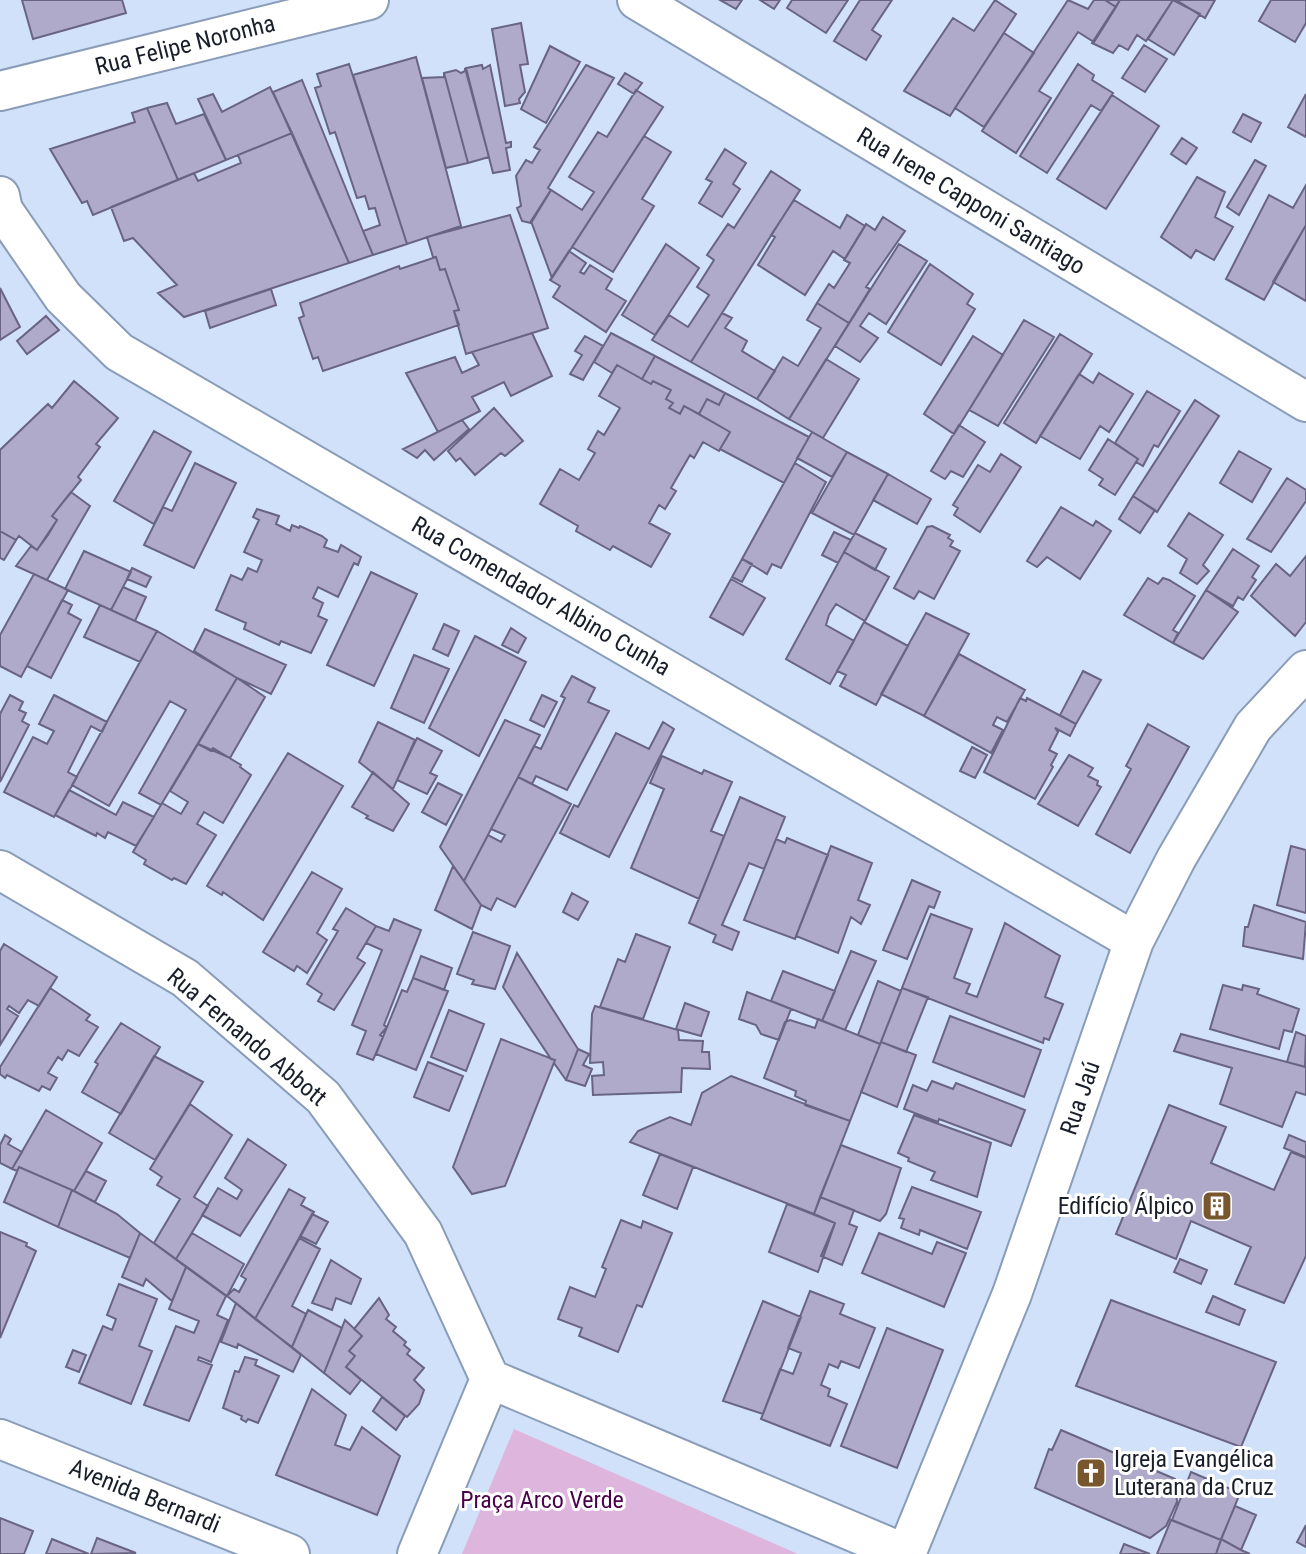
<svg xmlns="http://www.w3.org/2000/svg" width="1306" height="1554" viewBox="0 0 1306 1554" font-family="'Roboto Condensed',sans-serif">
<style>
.green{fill:#deb6dd}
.building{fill:#afaaca;stroke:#696482;stroke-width:2}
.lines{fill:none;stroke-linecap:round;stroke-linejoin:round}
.minor-casing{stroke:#899cb8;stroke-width:42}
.minor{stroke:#fff;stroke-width:38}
.labels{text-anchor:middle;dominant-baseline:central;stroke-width:6;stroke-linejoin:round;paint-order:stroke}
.street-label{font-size:24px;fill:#181f2a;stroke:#fff}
.poi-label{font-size:24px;fill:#181f2a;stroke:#fff;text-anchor:end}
.park-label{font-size:24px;fill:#49024b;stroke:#fff}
</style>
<rect width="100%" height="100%" fill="#d1e1f9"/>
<path class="green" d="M514,1429l284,125h-336z"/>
<path class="building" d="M22,0h100l4,13 -93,26z
M720,0h22l-6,9z
M760,0h20l-6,9z
M792,0h56l-22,33 -39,-25z
M860,0h32l-20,30 9,6 -15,24 -32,-19z
M995,0l21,14 -66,102 -46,-25 49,-73 21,13z
M1068,0l20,9 6,-9h11l11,7 -22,35 -16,-10 -39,59 12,7 -35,55 -34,-22z
M1105,0h15l-4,7z
M1120,0h53l-27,41 -9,-6 -9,15 -9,-5 -6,8 -21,-10z
M1173,0l27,14 -26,41 -26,-16z
M1176,0h39l-10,18z
M1271,0h35v23l-11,19 -36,-21z
M521,23l7,41 -8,1 5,27 -6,7 1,4 -15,3 -13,-77z
M1004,33l30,20 -50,74 -29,-19z
M1144,45l23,14 -22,33 -23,-14z
M550,46l30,16 -34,61 -25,-14z
M416,57l45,169 -54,18 -54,-169z
M349,64l58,180 -34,11 -10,-24 17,-6 -5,-17 -6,1 -4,-13 -8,2 -22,-66 -5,2 -15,-46 6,-2 -4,-12z
M1078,64l16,11 -2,5 21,13 -12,18 -10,-6 -44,68 -27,-17z
M482,65l1,4 7,-4 16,78 5,-1v5l-5,1 4,22 -17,3 -27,-105z
M586,65l28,13 -66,110 3,2 -20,33 -9,-2 -5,-13 4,-2 -5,-30 10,-16 6,3 8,-13 -6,-3z
M465,68l24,89 -21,6 -24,-90 12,-3 5,3 4,-2z
M444,73l24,90 -22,5 -24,-90 22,-1z
M625,73l17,10 -8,11 -16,-10z
M302,80l61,151 10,24 -24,8 -76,-171z
M270,87l22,46 -66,27 -28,-61 15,-5 9,18z
M636,90l27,17 -111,171 -21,-57 20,-31 31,20 12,-18 -25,-15 29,-45 9,5z
M1306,94v43l-18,-10z
M1112,95l47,31 -53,83 -49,-30z
M167,103l9,21 28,-10 22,46 -48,20 -31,-72z
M147,108l31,72 -85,35 -6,-14 -5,2 -32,-54 85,-27 -3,-9z
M1243,114l18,9 -10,19 -18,-10z
M292,133l57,130 -165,54 -26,-24 19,-8 -44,-47 -9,3 -13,-34 83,-34 4,8 43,-18 -3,-8z
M644,136l27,16 -29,47 12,7 -41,66 -41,-25z
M1182,138l15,10 -11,16 -15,-10z
M725,149l21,14 -13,21 7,5 -18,28 -23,-14 13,-21 -6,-3z
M1255,160l11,6 -27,49 -12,-8z
M771,171l29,19 -109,172 -39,-22 17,-25 19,12 21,-32 -12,-8 17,-27 -7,-5 21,-31 6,4z
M1197,177l28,15 -10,25 18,10 -19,33 -18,-10 -5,8 -30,-21z
M1306,185v40l-42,75 -38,-21 43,-84 24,13z
M794,200l46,28 7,-13 18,11 -20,33 -12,-8 -28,44 -47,-30 17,-28 -4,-2z
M510,215l38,113 -82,26 -12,-43 5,-1 -14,-41 -5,1 -4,-13h-3l-6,-20z
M883,217l22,14 -39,56 4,2 -21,34 -32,-20 12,-19 5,4 16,-25 -6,-3 22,-36 9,6z
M1306,225v76l-33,-19z
M666,244l33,24 -44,67 -33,-20z
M899,244l28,17 -41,63 -17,-11 -9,13 18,12 -18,24 -25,-16z
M569,251l17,12 -6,9 4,2 6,-9 22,14 -6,10 20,12 -20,31 -53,-35 7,-11 -10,-6z
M436,257l4,13 5,-1 14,41 -5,1 5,14 -136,46 -5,-14 -5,2 -14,-41 5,-2 -4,-13 99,-37 1,3z
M930,264l43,30 -6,10 8,5 -34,56 -53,-33z
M0,288l20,39 -20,13z
M271,289l5,16 -66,23 -5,-17z
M817,303l32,20 -60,96 -32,-20 26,-42 15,9 23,-38 -14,-8z
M722,313l10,5 -7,10 22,13 -5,10 33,20 -18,28 -66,-37z
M46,316l13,14 -32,24 -10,-13z
M1024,320l30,17 -56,89 -29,-16z
M532,333l20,43 -41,20 -7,-14 -32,15 8,14 -42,21 -32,-59 49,-16 7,16 17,-8 -7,-13z
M611,333l44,23 -13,23 -25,-14 -5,8 -18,-11z
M1060,334l32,20 -56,89 -32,-20z
M585,336l18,10 -20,34 -13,-6 12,-19 -7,-4z
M973,336l30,19 -49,79 -30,-20z
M655,356l70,37 -6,12 -12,-6 -8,15 -15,-8 -4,8 -11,-6 4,-5 -7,-4 5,-9 -18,-9 -2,3 -9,-5z
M826,359l33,20 -36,59 -34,-19z
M617,365l34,19 2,-3 18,9 -5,9 7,4 -4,5 11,6 4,-8 46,26 -11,19 -16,-9 -9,16 -4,-3 -19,33 5,3 -11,18 -6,-4 -10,18 21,11 -19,33 -38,-21 -3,4 -34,-19 2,-5 -38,-22 20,-35 19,11 16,-27 -7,-4 10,-18 6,4 16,-27 -21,-12z
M1099,373l34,21 -24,38 -9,-6 -20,33 -40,-23 39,-62 14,9z
M74,381l44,37 -22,26 4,3 -22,30 3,3 -29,36 5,4 -20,30 -18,-14 -3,4 -16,-9v-81l48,-46 4,4z
M1147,391l33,20 -22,36 -4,-2 -11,21 -7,-4 2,-3 -23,-16z
M725,393l84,44 -25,46 -64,-34 10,-17 -31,-18 8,-15 12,6z
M1195,400l24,16 -62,96 -24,-16z
M494,408l29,33 -18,15 -4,-3 -26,22 -15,-17 -4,3 -8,-10z
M462,420l7,9 -35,31 -9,-10 -8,8 -14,-9z
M959,425l26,17 -22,35 -12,-6 -6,8 -14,-8z
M154,431l37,21 -37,72 -40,-23z
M812,432l35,20 -15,25 -35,-19z
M1108,439l30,20 -23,36 -16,-10 4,-6 -14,-9z
M1239,451l32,18 -19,33 -32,-19z
M847,452l41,22 -34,61 -42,-22z
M1001,454l20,13 -41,65 -26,-17 4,-7 -5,-3 25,-40 12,7z
M195,463l41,20 -42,85 -50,-23 19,-38 9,4z
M795,463l31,19 -45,86 -9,-4 -5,10 -25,-15z
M888,474l43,25 -14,25 -44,-24z
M1287,478l19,12v11l-35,51 -24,-13z
M71,492l19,14 -43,74 -31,-14 15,-20 6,4 11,-15 9,-15 -5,-4z
M1133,496l22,14 -15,23 -21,-14z
M1061,507l32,19 3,-5 15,10 -31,48 -33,-22 -10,10 -10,-6z
M257,509l22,7 -3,8 14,7 2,-6 7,3 1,-2 22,10 5,4 -3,7 14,5 3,-7 20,12 -3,8 -4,-2 -16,34 -20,-10 -5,11 10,5 -5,13 9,4 -16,33 -30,-12 -2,4 -35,-16 2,-6 -30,-13 15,-35 11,5 6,-12 9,4 5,-12 -18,-8 15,-32 -6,-3z
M1189,513l34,22 -20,30 6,6 -12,13 -17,-11 7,-14 -19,-13z
M932,526l18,9 -2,3 5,3 -3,5 10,5 -26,48 -15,-8 -5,8 -20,-11 33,-61z
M0,531l16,9 -12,20 -4,-2z
M834,532l17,8 -13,23 -16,-8z
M855,533l31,16 -11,21 -31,-18z
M1233,549l26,17 -7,11 4,3 -13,20 -5,-3 -5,9 -27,-16z
M84,551l47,21 -20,38 -46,-21z
M844,552l45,25 -24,44 -29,-17 -7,11 -3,10 28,16 -24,43 -44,-25z
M1306,556v66l-11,14 -44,-40 25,-32 14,12z
M742,559l10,5 -10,18 -10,-5z
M132,568l19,9 -5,10 -19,-8z
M371,572l46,22 -43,92 -47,-21z
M34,574l34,16 -47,87 -21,-11v-31z
M1148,578l10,6 5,-6 6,2 26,16 -22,34 5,3 -5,10 -49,-28z
M731,579l34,19 -22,37 -33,-18z
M123,587l23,10 -11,24 -24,-11z
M1206,590l32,22 -35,47 -30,-16z
M62,600l10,5 -4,8 13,7 -30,58 -24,-12z
M100,605l57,26 -17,31 -56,-25z
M926,613l43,21 -45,82 -43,-22z
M864,622l44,24 -32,59 -36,-19 6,-11 -9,-4z
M444,624l15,7 -11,25 -15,-7z
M511,628l15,10 -8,15 -16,-8z
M205,629l81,36 -15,29 -34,-16 -43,-27z
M157,631l80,47 -76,127 -22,-12 47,-83 -16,-9 -61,105 -37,-21z
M475,636l51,26 -47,94 -50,-28z
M959,654l66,36 -18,32 -10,-5 -4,8 10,5 -12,23 -67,-37z
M414,655l35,14 -25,54 -33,-15z
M1083,671l18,9 -25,44 -16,-9z
M572,676l23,12 -7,14 21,9 -42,79 -31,-14 -4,8 -14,-7 16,-31 7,3 24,-51 -4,-2z
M237,678l28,19 -35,61 -32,-14z
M10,695l13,7 -4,8 7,3 -4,8 7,4 -29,57v-68z
M54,695l53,27 -5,10 -11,-6 -23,46 9,5 -23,40 -50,-25 29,-55 14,7 7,-13 -15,-7z
M542,695l15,7 -13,25 -14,-7z
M1020,698l6,3 1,-3 49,26 -6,12 -15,-8 3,4 -9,18 8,4 -6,11 2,2 -18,32 -51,-27z
M505,720l35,15 -76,146 -24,-34z
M378,722l37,18 -22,49 -34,-27z
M663,722l11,7 -65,128 -49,-24 14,-28 4,2 38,-74 33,16z
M1148,724l41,23 -59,106 -34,-19 35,-65 -5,-3z
M417,738l25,13 -12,22 7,3 -10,18 -30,-14z
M198,744l13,7 2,-3 28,17 -1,2 11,8 -28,48 -19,-11 -7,12 19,11 -30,49 -12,-6 -2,2 -28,-16 2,-4 -13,-8 29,-49 19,11 7,-12 -18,-11z
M972,747l15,8 -12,23 -15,-7z
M288,753l55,33 -80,134 -40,-28 -1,3 -15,-9z
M1069,755l24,13 -5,8 10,5 -1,4 4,2 -23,39 -40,-22z
M662,756l40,18 2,-4 28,12 -21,49 13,5 -25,63 -68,-31 33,-79 -14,-6z
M373,772l36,32 -16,27 -27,-13 2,-2 -16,-9z
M518,777l53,27 -56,103 -18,-9 -6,12 -10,-5 -17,-24 24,-46 13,7 4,-7 -14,-6z
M438,783l24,12 -16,30 -24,-13z
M69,790l47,25 7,-13 31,15 -18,29 -28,-14 -3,6 -8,-5 -1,3 -41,-21z
M740,797l45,20 -21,52 -15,-6 -27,62 17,7 -7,18 -19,-8 3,-7 -27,-12z
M787,838l41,17 -33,84 -51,-19 32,-81 9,4z
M831,846l41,17 -14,37 12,5 -9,19 -10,-7 -13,36 -42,-17z
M1291,846l15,4v63l-29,-8z
M453,866l28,39 -9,24 -37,-19z
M312,872l30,17 -25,44 10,7 -20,33 -10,-7 -3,5 -31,-19z
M912,880l28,12 -6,16 -5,-2 -22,53 -24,-9z
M572,893l16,9 -10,18 -15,-8z
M1254,905l52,17 -3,37 -60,-13 2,-19h3z
M346,908l30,18 -19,32 8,5 -31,47 -16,-9 4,-7 -15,-10 31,-53 -5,-2z
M931,914l41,15 -18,49 16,6 -4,9 11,4 28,-74 55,33 -15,41 18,7 -14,36 -5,-2 -1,5 -141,-55z
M394,919l27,11 -37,95 3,2 -7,8 3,2 -10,23 -16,-6 9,-23 -14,-6 30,-75 -16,-7 10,-17 13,5z
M473,932l37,14 -15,43 -23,-5 2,-4 -17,-6z
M636,934l34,13 -27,72 -43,-12 18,-48 7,3z
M4,944l53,33 -18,29 -11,-6 -9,13 -10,-7 -2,3 11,7 -18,29v-94z
M851,951l25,10 -31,69 -23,-9z
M517,953l61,96 -12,31 -12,-17 1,-3 -4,-1 -48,-72z
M421,956l31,12 -8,22 -31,-12z
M783,971l52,20 -13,30 -51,-20z
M413,978l35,13 -32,79 -40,-16 26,-64 5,2z
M878,981l23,10 -21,53 -22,-9z
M1223,985l19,5 1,-5 16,4 -2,5 42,15 -7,23 -8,-2 -5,19 -69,-20z
M50,988l40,27 -4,5 12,7 -19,29 -11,-6 -6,10 -4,-3 -10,16 9,5 -7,12 -8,-4 -3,5 -32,-16 -2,3 -5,-4v-7z
M902,988l26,9 -22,55 -25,-10z
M747,992l44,17 -12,31 -18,-6 -5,-9 -17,-6z
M685,1003l24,9 -8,24 -25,-7z
M595,1006l83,24 1,10 24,1 -1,11h7l1,17 -28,-1 -1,24 -88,3 -1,-19 12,-1 -1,-13 -13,1 2,-49z
M449,1010l35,14 -18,47 -35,-14z
M950,1016l91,34 -17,47 -91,-35z
M818,1019l62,25 -30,77 -45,-16 1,-4 -11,-5 1,-5 -32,-13 21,-56 5,-2 25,8z
M121,1023l39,24 -39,67 -39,-22 16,-28 -3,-2z
M1296,1032l10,4 -1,31 -18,-5z
M1181,1034l125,33v28l-10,-3 -14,35 -62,-23 12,-36 -58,-17z
M501,1039l54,21 -50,126 -33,8 -19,-27z
M881,1042l35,13 -19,52 -36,-15z
M578,1049l11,5 -6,11 9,4 -7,17 -19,-6z
M154,1056l49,26 -48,78 -46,-27z
M428,1062l35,14 -14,35 -35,-14z
M731,1076l119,45 -36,93 -184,-72 8,-11 32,-14 21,8 11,-32z
M932,1081l21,8 3,-6 69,27 -14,36 -72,-27 -1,3 -34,-13 9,-24 14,6z
M190,1104l42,31 -38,62 14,9 -32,53 -22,-16 26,-44 -23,-14 5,-8 -12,-8z
M1169,1105l57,22 -15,36 63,27 17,-38 15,6v98l-22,47 -49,-19 16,-37 -60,-26 -15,38 -60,-25z
M46,1110l56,33 -28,48 -55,-24 -2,4 -5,-2z
M914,1115l77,28 -14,54 -46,-17 4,-8 -27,-11 1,-3 -11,-5z
M5,1135l6,4 -3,5 14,8 -10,17 -12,-6v-18z
M1289,1135l17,7v15l-22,-9z
M248,1139l38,26 -46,71 -38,-21 16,-27 19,11 5,-9 -17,-12z
M841,1145l60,23 -15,46 -6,7 -60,-24z
M660,1154l33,13 -16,42 -34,-14z
M19,1167l53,23 -14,37 -54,-25z
M86,1171l20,10 -11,21 -21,-11z
M912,1187l69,25 -14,37 -47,-19 -1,5 -18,-7 3,-9 -5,-1z
M289,1189l16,9 -4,7 13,7 -59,107 -28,-23 7,-7 5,3 7,-13 -5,-3z
M72,1190l45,24 23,19 -10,25 -72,-31z
M820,1197l34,13 -5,14 8,3 -15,38 -21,-9 14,-33 -21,-9z
M787,1204l48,19 -17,49 -49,-20z
M312,1214l16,8 -12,22 -16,-8z
M621,1220l20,8 2,-7 29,12 -30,74 -5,-2 -19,47 -39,-16 3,-8 -24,-9 12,-32 25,10 11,-28 -4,-2z
M0,1232l27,11 -1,3 10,5 -36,87z
M140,1233l46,34 -14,34 -26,-22 -3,7 -21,-9z
M192,1233l52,31 -17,32 -51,-37z
M879,1233l53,21 5,-12 29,11 -22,54 -82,-34z
M299,1238l21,11 -28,57 14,8 -14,33 -37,-28z
M1180,1259l27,11 -6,14 -27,-12z
M331,1260l30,19 -10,25 -15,-6 -4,12 -20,-7z
M186,1267l40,29 -9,19 11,5 -17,42 -12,-5 -1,3 14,5 -23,56 -45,-16 32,-79 18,7 5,-12 -30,-12z
M119,1284l38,15 -18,47 13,5 -21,53 -52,-21 24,-57 9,4 4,-11 -9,-4z
M810,1291l34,13 -4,10 35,14 -16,40 -18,-7 -3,7 -9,-4 -8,21 9,4 -2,7 19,8 -17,42 -69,-27 19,-50 13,5 8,-21 -13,-5z
M1213,1296l32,14 -6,15 -33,-13z
M379,1298l10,17 -3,4 10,8 -3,4 13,11 -2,3 6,5 -3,4 17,14 -10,12 10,10 -5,14 -12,13 -61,-50 9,-11 -6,-5 13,-15 -8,-7z
M1111,1300l165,62 -35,85 -165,-61z
M763,1301l38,16 -38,97 -40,-13z
M236,1303l65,52 -8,17 -55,-28 -1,4 -16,-6z
M308,1310l34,18 -18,45 -32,-26z
M345,1320l17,16 -13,15 6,5 -9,11 15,13 -11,14 -26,-21z
M887,1328l56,22 -46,118 -56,-22z
M73,1350l13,5 -7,17 -13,-5z
M245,1357l12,3 -2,5 24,11 -21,47 -10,-4 -2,3 -5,-3 1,-3 -19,-8 12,-37 4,1z
M312,1389l34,26 -11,30 15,5 12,-23 38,29 -23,59 -101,-40z
M382,1397l23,19 -9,14 -23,-19z
M1061,1430l114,49 2,23 -11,24 -16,12 -115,-50 14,-39 3,1z
M1191,1472l49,21 -19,47 -49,-20z
M1235,1506l21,9 -15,35 -20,-11z
M0,1518l33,13 -9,23h-24z
M1171,1520l50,20 -5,14h-59z
M1306,1525v22l-9,-5z
M97,1538l39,15 -45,1z
M52,1539l37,15h-43z
M1221,1539l20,11 9,4h-34z
M1124,1544l26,10h-30z"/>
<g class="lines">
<g class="minor-casing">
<path id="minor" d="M637,0l669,402
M0,91l369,-91
M0,196l3,14 60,87 56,55 1015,589
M0,870l185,108 138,119 100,136 67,146
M0,1439l290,115
M417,1554l73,-175 416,175
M906,1554l106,-260 122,-353 42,-82 77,-132 53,-57"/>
</g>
<use href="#minor" class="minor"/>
</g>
<defs>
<g id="building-square" transform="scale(1.575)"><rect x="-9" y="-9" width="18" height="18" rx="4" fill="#78572e" stroke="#fff"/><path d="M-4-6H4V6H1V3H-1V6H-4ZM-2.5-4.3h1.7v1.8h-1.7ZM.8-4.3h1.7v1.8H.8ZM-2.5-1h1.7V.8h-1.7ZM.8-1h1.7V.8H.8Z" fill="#fff"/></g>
<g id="church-square" transform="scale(1.575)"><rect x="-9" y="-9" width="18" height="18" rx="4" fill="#78572e" stroke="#fff"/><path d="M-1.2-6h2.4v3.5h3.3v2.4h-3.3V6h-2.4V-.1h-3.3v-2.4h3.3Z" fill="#fff"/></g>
</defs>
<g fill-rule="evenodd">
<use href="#building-square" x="1217" y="1206"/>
<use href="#church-square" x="1091" y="1473"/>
</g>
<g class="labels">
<g class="street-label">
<text transform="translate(185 45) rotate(-14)">Rua Felipe Noronha</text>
<text transform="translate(971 201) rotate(31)">Rua Irene Capponi Santiago</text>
<text transform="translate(541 596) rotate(30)">Rua Comendador Albino Cunha</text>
<text transform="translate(247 1037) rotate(40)">Rua Fernando Abbott</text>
<text transform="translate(1080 1098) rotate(-71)">Rua Jaú</text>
<text transform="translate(145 1496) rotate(22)">Avenida Bernardi</text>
</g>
<g class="poi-label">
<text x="1194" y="1206">Edifício Álpico</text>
<text x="1114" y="1459" text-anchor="start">Igreja Evangélica<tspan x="1114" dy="28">Luterana da Cruz</tspan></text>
</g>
<g class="park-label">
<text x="542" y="1500">Praça Arco Verde</text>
</g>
</g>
</svg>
